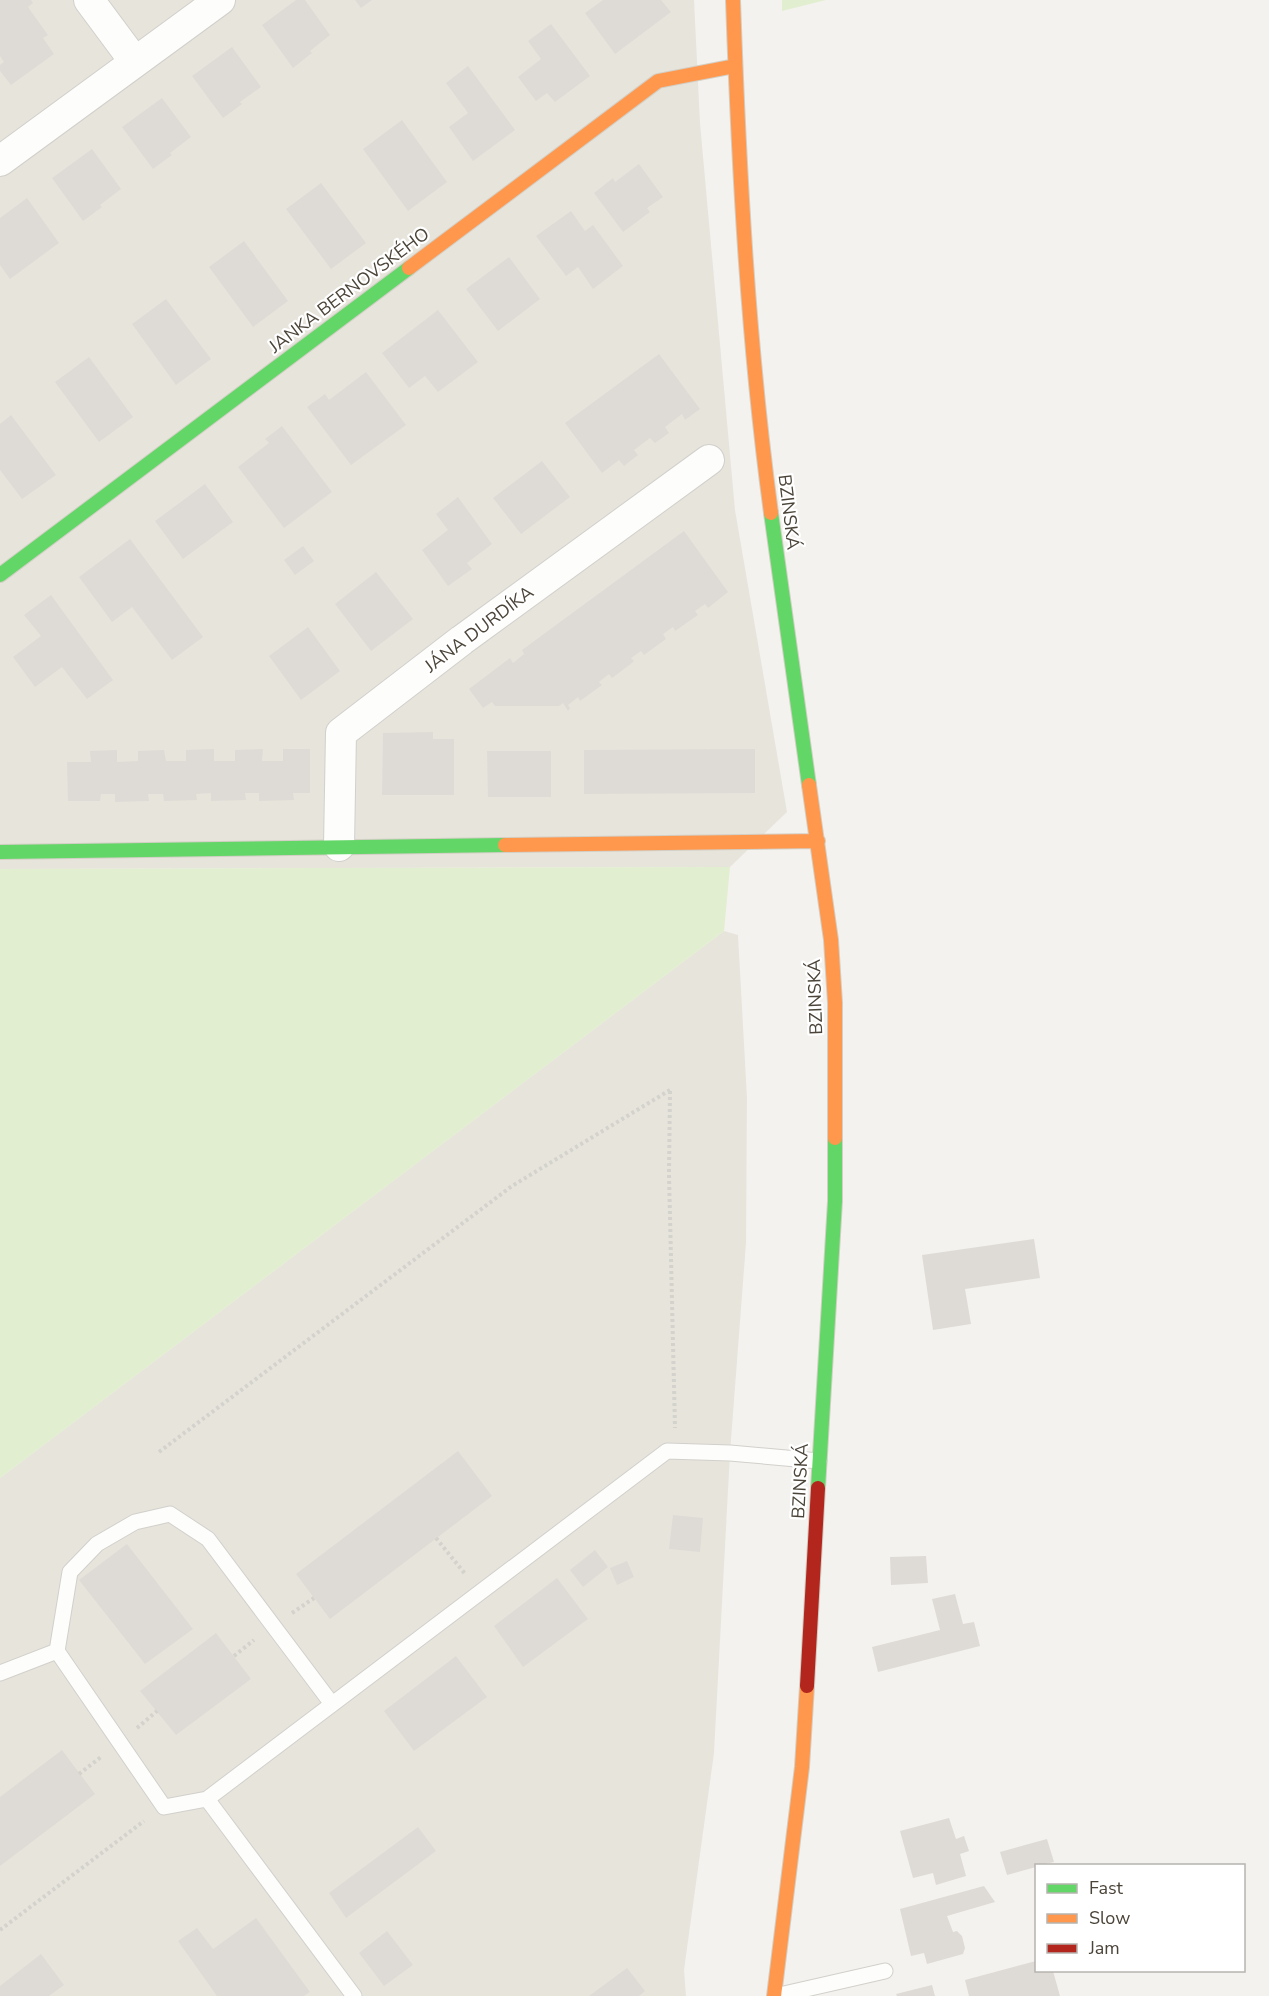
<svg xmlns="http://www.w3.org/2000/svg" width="1269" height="1996" viewBox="0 0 1269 1996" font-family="'Nunito Sans',sans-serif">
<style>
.residential{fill:#e7e4dc}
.green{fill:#e1eecf}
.building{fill:#dedbd6}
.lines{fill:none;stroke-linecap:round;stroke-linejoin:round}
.lane-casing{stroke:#d2d0cb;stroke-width:17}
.street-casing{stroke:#d2d0cb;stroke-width:32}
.fast-casing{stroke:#d3cfc5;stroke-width:16}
.slow-casing{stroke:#d3cfc5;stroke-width:16}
.jam-casing{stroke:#d3cfc5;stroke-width:16}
.path{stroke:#d3d2cc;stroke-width:4;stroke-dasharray:3 3;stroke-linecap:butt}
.lane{stroke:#fdfdfc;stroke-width:15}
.street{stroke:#fdfdfc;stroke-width:30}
.fast{stroke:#63d668;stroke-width:14}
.slow{stroke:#ff974d;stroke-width:14}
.jam{stroke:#b3261e;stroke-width:14}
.labels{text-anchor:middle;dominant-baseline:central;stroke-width:4.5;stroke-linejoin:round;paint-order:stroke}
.street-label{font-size:18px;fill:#4b4439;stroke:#fff}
</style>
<rect width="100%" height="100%" fill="#f4f2ee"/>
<path class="residential" d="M0,0h694l6,123 35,387 52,302 -57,55 -730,2z
M724,931l14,4 9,163 -1,145 -16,210 -16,300 -30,217 2,26h-686v-518z"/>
<path class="green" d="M782,0h44l-44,11z
M730,867l-6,64 -724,547v-609z"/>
<path class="building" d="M0,0h31l2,3 -5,4 20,28 -5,3 11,16 -43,31 -11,-14v-6l4,-3 -4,-6z
M296,0h9l25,35 -20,16 2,2 -19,15 -31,-43z
M355,0h17l-11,8z
M603,0h58l10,12 -56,42 -30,-41z
M551,24l39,52 -35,26 -8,-9 -11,8 -18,-24 23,-18 -13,-18z
M232,47l29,40 -21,15 2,2 -19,14 -31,-42z
M468,66l47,64 -42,31 -24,-34 19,-14 -22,-30z
M162,98l29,39 -21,16 2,2 -19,14 -31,-42z
M402,120l45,62 -39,29 -45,-62z
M92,149l29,40 -21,16 2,2 -19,14 -31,-43z
M639,164l24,33 -16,11 3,4 -27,20 -29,-39 19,-15 2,4z
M321,183l45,60 -35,26 -45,-60z
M27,198l32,45 -49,36 -10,-14v-47z
M571,211l14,20 8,-6 30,41 -30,23 -15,-22 -12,9 -30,-40z
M244,241l44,60 -35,26 -44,-60z
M509,257l31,42 -42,32 -32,-42z
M166,299l45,60 -35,26 -44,-61z
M438,310l40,52 -40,30 -13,-16 -16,12 -27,-35z
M659,354l41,55 -15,11 -3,-6 -17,13 4,6 -14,10 -5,-5 -16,12 4,5 -14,11 -5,-6 -17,13 -37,-50z
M89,357l44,60 -34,25 -44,-60z
M366,372l40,53 -55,40 -44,-58 18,-13 4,6z
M11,415l45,60 -34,24 -22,-29v-46z
M282,426l50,66 -48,36 -46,-61 31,-24 -4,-4z
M542,461l28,36 -49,37 -28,-36z
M205,484l28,38 -50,37 -28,-38z
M458,497l34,47 -25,19 5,6 -24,17 -26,-36 26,-20 -12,-16z
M684,531l44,61 -20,16 -3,-4 -10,7 3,4 -23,16 -2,-4 -10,7 3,5 -22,16 -3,-4 -10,7 3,3 -2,2 -20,15 -3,-4 -10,8 3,3 -22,16 -2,-4 -10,8 2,3 -2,3 -5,-8 -4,3h-64l-3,-4 -9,6 -14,-19 41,-31 3,5 11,-9 -2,-4z
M130,539l73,98 -31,23 -40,-53 -20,15 -33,-45z
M303,546l11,15 -19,14 -11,-15z
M376,572l37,47 -42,32 -36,-47z
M51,595l62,85 -26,19 -25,-32 -27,20 -22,-30 28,-21 -17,-21z
M308,627l32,44 -39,29 -32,-44z
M433,732v7h21v56h-72l1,-62z
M214,749v12h21v-11l28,-1 -1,12h21v-12h27v44h-17l1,7 -35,1v-8h-14l1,7 -35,1v-8l-15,1 1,6 -33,1 -1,-7h-15l1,7 -34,1v-8h-14l-1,7h-32l-1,-39h24l-1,-11 27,-1v12l21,-1v-10l26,-1 2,11h20v-11z
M755,749v44l-171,1v-44z
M487,751h64v46h-63z
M1034,1239l6,39 -75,11 6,35 -38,6 -11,-75z
M458,1451l34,45 -162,123 -34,-45z
M673,1515l30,3 -3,34 -31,-3z
M127,1544l66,85 -48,35 -66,-84z
M595,1550l13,17 -25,20 -13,-17z
M926,1556l2,27 -37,2 -1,-28z
M627,1561l7,16 -17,8 -7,-17z
M557,1578l31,41 -65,48 -29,-41z
M955,1594l8,30 11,-2 6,24 -102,26 -6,-25 68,-17 -8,-31z
M216,1633l35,46 -75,56 -36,-44z
M456,1656l31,41 -73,54 -30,-40z
M62,1750l33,44 -95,72v-69z
M949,1818l7,21 8,-3 5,15 -9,3 6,22 -30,9 -3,-12 -20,5 -13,-47z
M418,1827l18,24 -90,67 -17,-25z
M1047,1839l7,23 -18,4v1l-29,8 -7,-23z
M984,1886l11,16 -48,14 6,16 4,-1 5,5 3,12 -2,6 -36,10 -3,-11 -13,3 -11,-47z
M256,1918l54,74 -6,4h-87l-39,-55 19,-13 16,21z
M387,1931l26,34 -29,21 -25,-33z
M41,1954l23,31 -15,11h-49v-10z
M1036,1961v10h17l7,25h-91l-4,-16z
M627,1968l18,23 -6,5h-50z
M932,1985l3,11h-38l-1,-2z"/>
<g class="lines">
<g class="lane-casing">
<path id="lane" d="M57,1651l13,-79 27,-28 38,-22 35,-8 38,25 124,165
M0,1673l57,-22 107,156 43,-8
M354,1996l-147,-197 460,-348 63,2 89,8
M775,1996l110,-25"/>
</g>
<g class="street-casing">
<path id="street" d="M89,0l46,62
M0,161l220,-161
M339,846l2,-113 121,-93 247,-180"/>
</g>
<g class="fast-casing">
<path id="fast" d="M771,513l38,272
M0,575l409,-307
M0,852l505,-7
M818,1488l17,-287v-63"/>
</g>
<g class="slow-casing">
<path id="slow" d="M733,0c6,172 15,343 38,513
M409,268l249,-187 77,-15
M809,785l22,155 4,63v135
M505,845l313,-4
M774,1996l28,-229 5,-81"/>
</g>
<g class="jam-casing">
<path id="jam" d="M807,1686l11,-198"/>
</g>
<path class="path" d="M670,1091l-1,83 6,254
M159,1452l353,-266 158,-96
M436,1538l30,37
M292,1613l22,-15
M234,1656l20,-16
M137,1728l20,-17
M79,1774l22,-17
M0,1930l144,-109"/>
<use href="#lane" class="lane"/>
<use href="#street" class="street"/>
<use href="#fast" class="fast"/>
<use href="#slow" class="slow"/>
<use href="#jam" class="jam"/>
</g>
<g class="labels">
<g class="street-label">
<text transform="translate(349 290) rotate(-37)">JANKA BERNOVSKÉHO</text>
<text transform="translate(789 512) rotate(83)">BZINSKÁ</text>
<text transform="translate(479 629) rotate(-37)">JÁNA DURDÍKA</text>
<text transform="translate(815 997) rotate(-92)">BZINSKÁ</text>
<text transform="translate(800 1481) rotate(-87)">BZINSKÁ</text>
</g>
</g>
<rect x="1035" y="1864" width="210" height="108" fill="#ffffff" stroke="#b7b4b0" stroke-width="1.5"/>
<rect x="1047" y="1884" width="30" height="9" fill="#63d668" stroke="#b7b4b0" stroke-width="1.5"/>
<text x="1089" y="1894" font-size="18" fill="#4b4439">Fast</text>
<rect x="1047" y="1914" width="30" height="9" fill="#ff974d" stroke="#b7b4b0" stroke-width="1.5"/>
<text x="1089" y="1924" font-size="18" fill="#4b4439">Slow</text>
<rect x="1047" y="1944" width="30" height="9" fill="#b3261e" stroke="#b7b4b0" stroke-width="1.5"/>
<text x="1089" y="1954" font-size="18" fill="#4b4439">Jam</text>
</svg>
